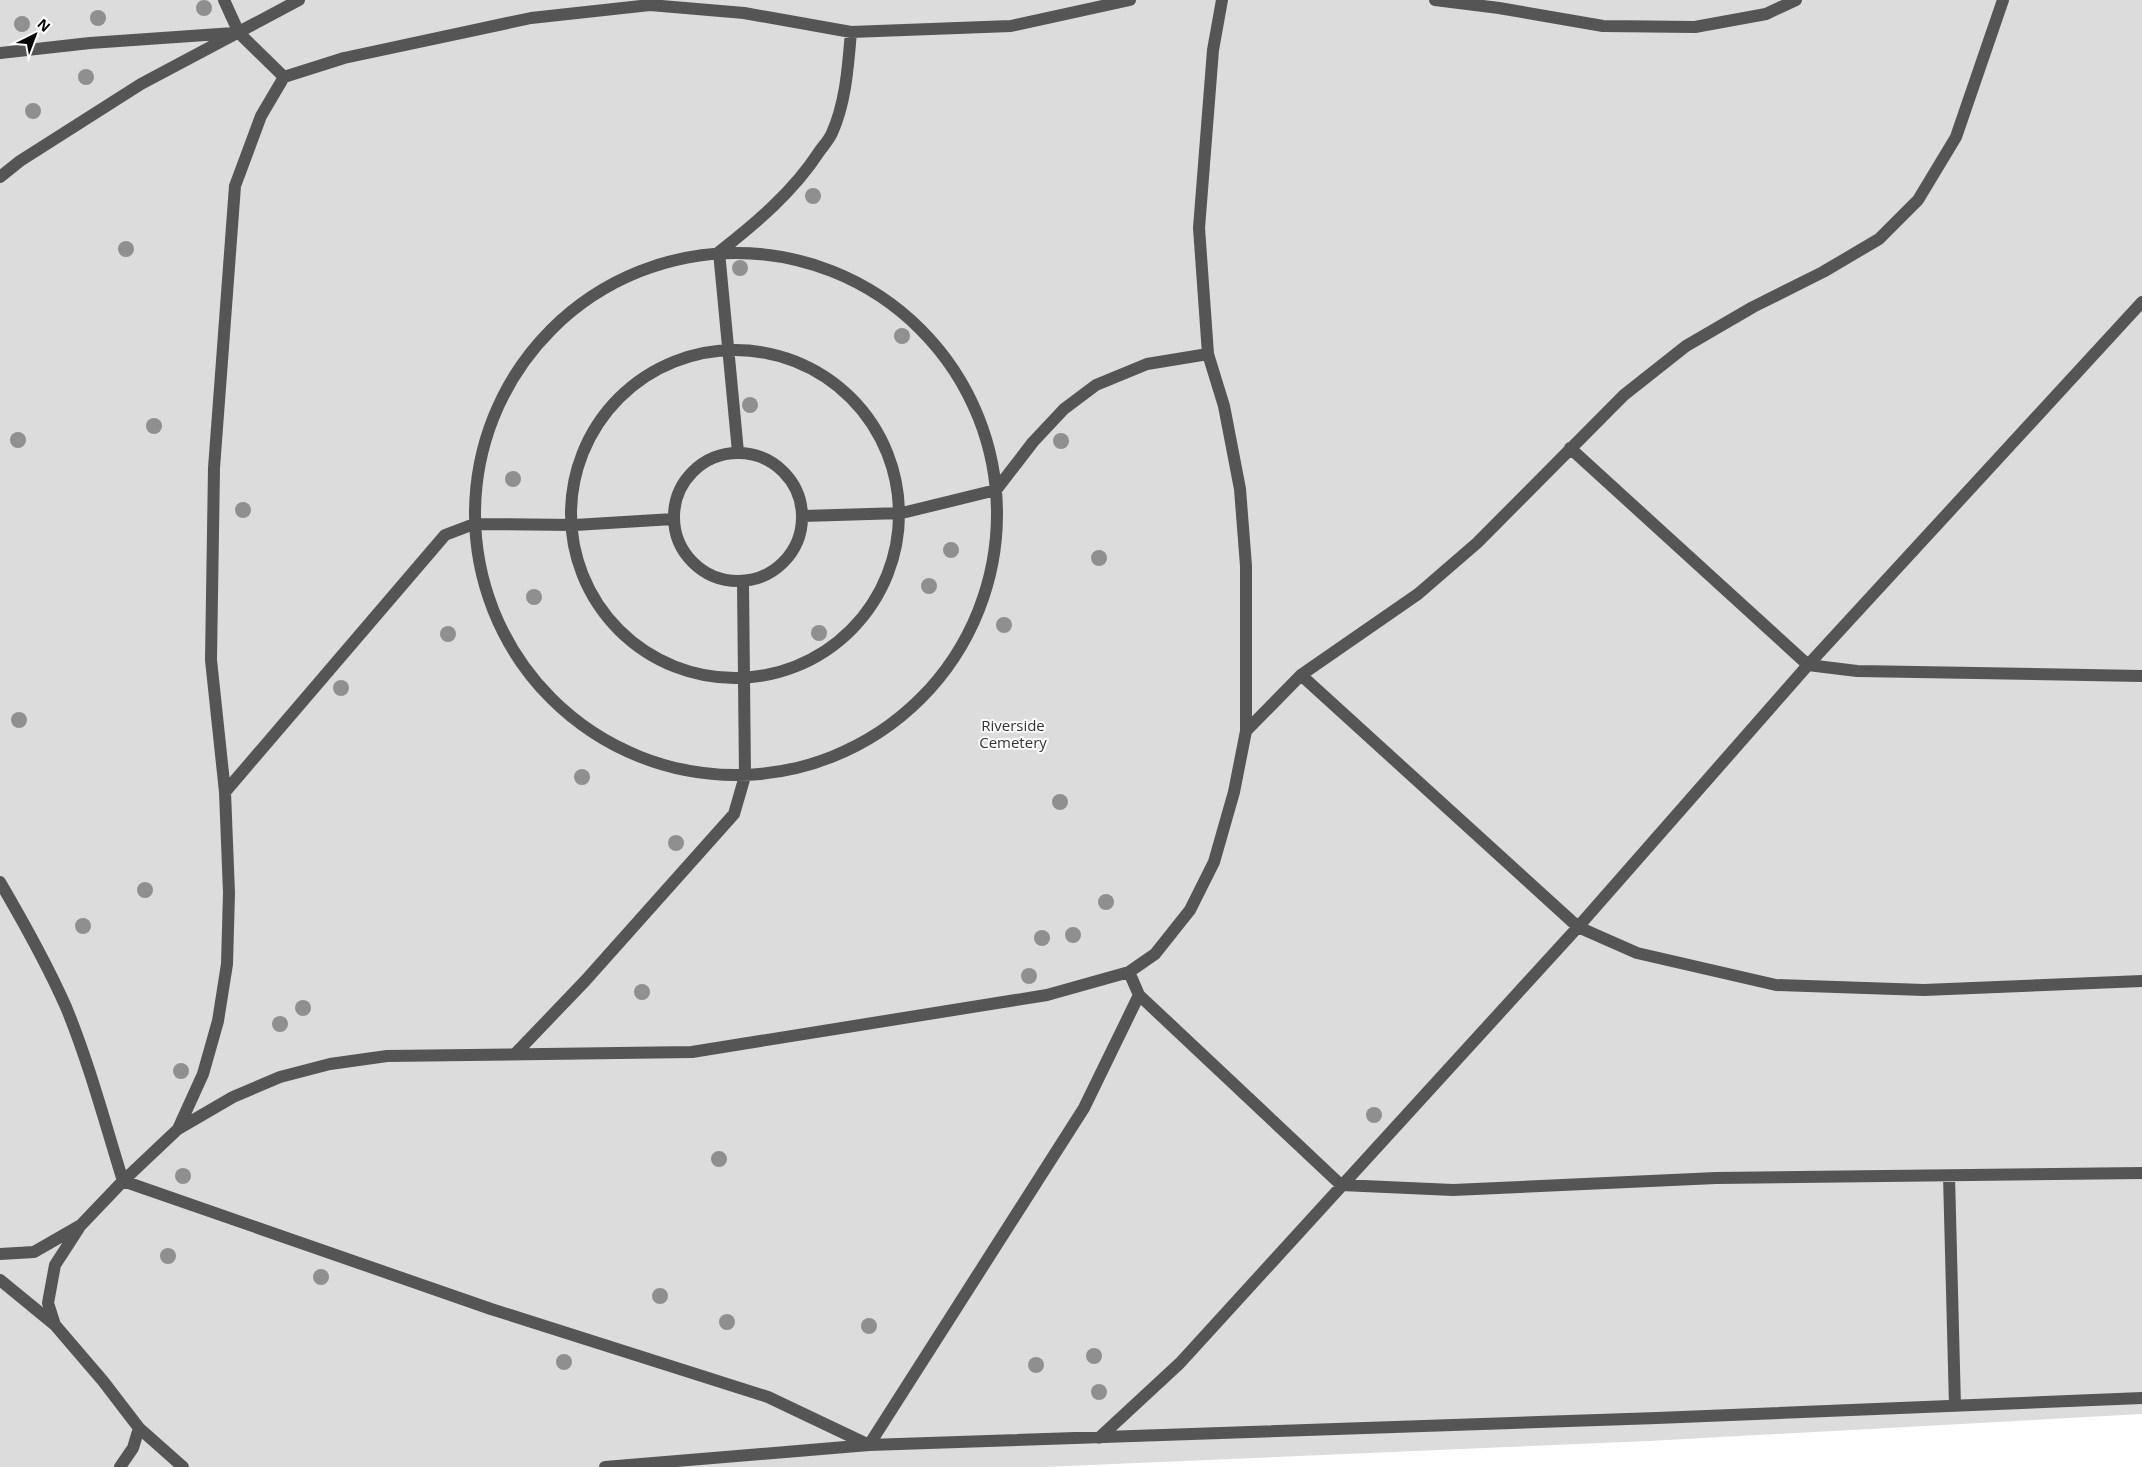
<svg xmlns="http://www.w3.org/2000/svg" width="2142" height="1467" viewBox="0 0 2142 1467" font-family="'Open Sans',sans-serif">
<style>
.green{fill:#dcdcdc}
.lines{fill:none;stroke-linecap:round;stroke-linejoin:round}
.minor{stroke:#555;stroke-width:12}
.tree{fill:#8f8f8f}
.labels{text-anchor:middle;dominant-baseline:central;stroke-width:4;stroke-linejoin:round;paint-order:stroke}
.park-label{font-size:15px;fill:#333;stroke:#fff}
</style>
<rect width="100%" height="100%" fill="#fff"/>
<path class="green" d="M0,0h2142v1414l-493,27 -605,26h-1044z"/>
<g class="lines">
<path class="minor" d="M224,0l15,33 45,44
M1435,0l64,8 104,18 92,1 71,-13 30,-14
M0,53l90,-10 144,-10
M0,177l20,-16 121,-77 158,-84
M475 514a261 261 0 1 1 522 0a261 261 0 1 1-522 0Z
M571 514a164 164 0 1 1 328 0a164 164 0 1 1-328 0Z
M1570,448l238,217 49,6 285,5
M738,452l-19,-200c37,-29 74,-60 100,-100 4,-6 10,-12 13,-19 14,-31 16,-67 19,-101
M674 517a64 64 0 1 1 128 0a64 64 0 1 1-128 0Z
M803,516l99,-3 94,-23 37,-48 31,-33 32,-24 51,-21 61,-10
M1301,675l277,252 59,26 139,32 148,5 218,-9
M1246,731l55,-56 117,-81 59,-51 147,-148 62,-49 67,-39 70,-35 56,-33 39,-39 38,-63 47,-137
M225,792l220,-257 29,-11 101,1 98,-6
M0,882c24,41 47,82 66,125 23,56 39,116 57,174l-42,44 -47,27 -34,2
M1129,972l10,23 202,190 112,5 263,-12 426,-5
M1139,995l-55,113 -215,337 -101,-48 -277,-88 -368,-128 55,-52 55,-32 47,-20 50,-13 57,-8 305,-4 355,-57 82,-23 26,-18 35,-44 24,-48 20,-70 12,-61v-165l-6,-77 -16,-83 -16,-52 -9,-126 14,-178 9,-50
M516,1053l69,-72 149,-167 11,-38 -2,-194
M178,1129l25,-55 15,-53 9,-57 2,-71 -4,-101 -14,-132 3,-192 21,-282 26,-70 23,-39 60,-19 187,-40 119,-13 94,8 107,19 160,-6 119,-26
M1949,1176l6,230
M0,1280l55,45 48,56 36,47 44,39
M55,1325l-7,-22 7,-38 24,-37
M1099,1438l81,-75 398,-436 230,-262 334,-363
M120,1467l13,-19 6,-20
M605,1467l264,-22 788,-27 485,-20"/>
</g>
<g class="tree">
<circle cx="204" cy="8" r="8"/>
<circle cx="98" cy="18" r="8"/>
<circle cx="22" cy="24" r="8"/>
<circle cx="86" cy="77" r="8"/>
<circle cx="33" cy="111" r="8"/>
<circle cx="813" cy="196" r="8"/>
<circle cx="126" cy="249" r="8"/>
<circle cx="740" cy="268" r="8"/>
<circle cx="902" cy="336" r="8"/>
<circle cx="750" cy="405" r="8"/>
<circle cx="154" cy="426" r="8"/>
<circle cx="18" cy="440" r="8"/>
<circle cx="1061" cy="441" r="8"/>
<circle cx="513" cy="479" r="8"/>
<circle cx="243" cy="510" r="8"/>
<circle cx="951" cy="550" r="8"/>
<circle cx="1099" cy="558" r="8"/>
<circle cx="929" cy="586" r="8"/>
<circle cx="534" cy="597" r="8"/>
<circle cx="1004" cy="625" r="8"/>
<circle cx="819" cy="633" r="8"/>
<circle cx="448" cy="634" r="8"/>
<circle cx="341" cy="688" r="8"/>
<circle cx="19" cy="720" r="8"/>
<circle cx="582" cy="777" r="8"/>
<circle cx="1060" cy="802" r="8"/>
<circle cx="676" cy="843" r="8"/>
<circle cx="145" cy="890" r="8"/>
<circle cx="1106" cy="902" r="8"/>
<circle cx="83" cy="926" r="8"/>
<circle cx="1073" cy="935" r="8"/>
<circle cx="1042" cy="938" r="8"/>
<circle cx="1029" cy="976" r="8"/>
<circle cx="642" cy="992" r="8"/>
<circle cx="303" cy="1008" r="8"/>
<circle cx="280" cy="1024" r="8"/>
<circle cx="181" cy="1071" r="8"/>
<circle cx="1374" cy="1115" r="8"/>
<circle cx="719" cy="1159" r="8"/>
<circle cx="183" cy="1176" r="8"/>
<circle cx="168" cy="1256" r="8"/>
<circle cx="321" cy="1277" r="8"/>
<circle cx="660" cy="1296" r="8"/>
<circle cx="727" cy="1322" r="8"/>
<circle cx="869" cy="1326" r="8"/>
<circle cx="1094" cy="1356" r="8"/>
<circle cx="564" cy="1362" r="8"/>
<circle cx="1036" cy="1365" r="8"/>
<circle cx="1099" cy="1392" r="8"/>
</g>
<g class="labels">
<g class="park-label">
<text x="1013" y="725">Riverside<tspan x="1013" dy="17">Cemetery</tspan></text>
</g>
</g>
<g transform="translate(35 35) rotate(42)" stroke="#ffffff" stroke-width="4" paint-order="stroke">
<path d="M0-4L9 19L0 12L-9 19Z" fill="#000000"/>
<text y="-8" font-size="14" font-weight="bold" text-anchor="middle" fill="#000000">N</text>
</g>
</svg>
